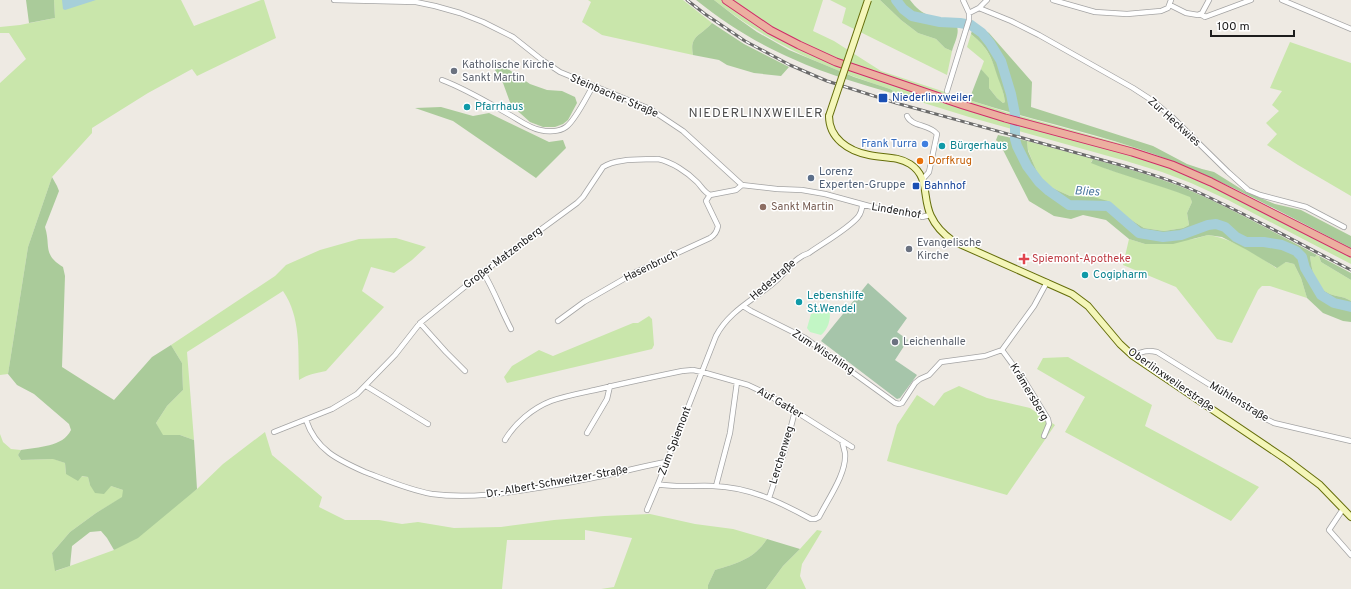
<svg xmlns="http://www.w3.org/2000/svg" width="1351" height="589" viewBox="0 0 1351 589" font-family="Overpass,sans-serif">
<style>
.grass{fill:#c9e6ab}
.forest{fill:#aacb9a}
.cemetery{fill:#a6c5aa}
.park{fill:#c2f6c5}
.water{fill:#a6cfd9}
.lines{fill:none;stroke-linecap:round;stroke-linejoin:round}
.river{stroke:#a6cfd9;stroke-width:10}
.minor-casing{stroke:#a4a4a4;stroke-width:6}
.secondary-casing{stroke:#656e0a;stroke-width:8}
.trunk-casing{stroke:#cf2d68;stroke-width:9}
.minor{stroke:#fff;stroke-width:4.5}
.secondary{stroke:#f4f6b9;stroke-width:6}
.trunk{stroke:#ecafa0;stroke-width:7}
.rail-casing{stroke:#6b6b6b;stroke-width:3}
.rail{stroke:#fff;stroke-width:1.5;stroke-dasharray:4.5;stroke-linecap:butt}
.secondary-bridge-casing{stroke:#656e0a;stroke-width:8;stroke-linecap:butt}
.secondary-bridge{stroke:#f4f6b9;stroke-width:6}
.worship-dot{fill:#6b7280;stroke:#fff;stroke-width:1.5}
.transit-dot{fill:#1a4fb4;stroke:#fff;stroke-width:1.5}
.culture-dot{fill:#0f9aa8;stroke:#fff;stroke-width:1.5}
.shop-dot{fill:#3f7fe0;stroke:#fff;stroke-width:1.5}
.food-dot{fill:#e8710a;stroke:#fff;stroke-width:1.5}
.service-dot{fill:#5c6f8a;stroke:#fff;stroke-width:1.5}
.education-dot{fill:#8d6e63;stroke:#fff;stroke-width:1.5}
.health-dot{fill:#e0444e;stroke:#fff;stroke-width:1.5}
.labels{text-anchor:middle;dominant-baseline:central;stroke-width:3;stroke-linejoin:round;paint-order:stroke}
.worship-label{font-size:11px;fill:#5b616d;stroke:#fff;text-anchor:start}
.street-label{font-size:11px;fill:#1d1d1d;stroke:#fff}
.transit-label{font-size:11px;fill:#164399;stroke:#fff;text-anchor:start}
.culture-label{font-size:11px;fill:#0d838f;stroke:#fff;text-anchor:start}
.shop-label{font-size:11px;fill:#366cbe;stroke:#fff;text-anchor:end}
.food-label{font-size:11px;fill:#c56008;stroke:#fff;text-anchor:start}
.service-label{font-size:11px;fill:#4e5e75;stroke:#fff;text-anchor:start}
.education-label{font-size:11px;fill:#785e54;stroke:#fff;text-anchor:start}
.health-label{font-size:11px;fill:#be3a42;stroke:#fff;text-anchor:start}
.water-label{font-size:12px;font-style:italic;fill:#4c78a0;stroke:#fff}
.quarter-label{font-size:13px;letter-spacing:1px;fill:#505050;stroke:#fff}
</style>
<rect width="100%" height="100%" fill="#eeeae3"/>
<path class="grass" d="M54,0h127l13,26 67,-26h3l12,38 -79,38 -5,-7 -44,24 -56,35v5l-40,44 -24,70 -20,127 -8,1v-292l26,-24 -17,-26h-9v-6l20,-2 35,-7z
M588,0h95l29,23c-11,13 -23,12 -19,32l-91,-20 -20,-13 9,-20z
M714,0h109l-10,31 21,10 47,30 125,41 127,35 41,15 40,17 137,69v16l-123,-64 -37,-17 -29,-11 -36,-11 -157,-44 -74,-23v-2l-5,-3c-66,-22 -121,-45 -176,-89z
M830,0h50l21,20 17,13 18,6 9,9 7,3 -5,24 -105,-52 4,-15z
M971,34c18,15 20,23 28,44 2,8 5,15 6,24l-2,1 -6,-5 -8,-10 -1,-10 -7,-9 3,-8 -17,-14z
M1290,42l61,21v133l-53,-31 -31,-20 10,-11 -11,-11 13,-12 -7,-6 10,-14 -12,-3z
M1027,141l66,18 -2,3 16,7 39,12 44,15 2,6 -5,11 2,12 -6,3 -19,3 -20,-3 -16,-10 -48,-21 -10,-1 -22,-10 -11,-13 -9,-23z
M1208,235c25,4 48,19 68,33l10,-6 8,2 7,14 6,20 -37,-12h-8l-4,4 -26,53 -15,-4 -41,-52 -53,-22 6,-26 16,5 49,-5z
M396,238l30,9 -14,13 -18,13 -23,-6 -9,24 22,16 -58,64c-10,2 -17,3 -27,9 -1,-30 2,-63 -16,-89l-96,61 7,88 -14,-5h-18l-6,-12 11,-17 16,-16 -1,-27 -11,-18 104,-69 11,-11 34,-15 39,-11z
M1317,255l2,1 2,6 30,18v21c-6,-4 -11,-4 -18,-6 -17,-5 -21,-23 -23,-39l5,1z
M649,316l3,3 2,26 -2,4 -145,34 -3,-6 8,-11 27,-16 14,6 80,-33h5z
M1068,357l84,48 -7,21 114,61 -28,34 -166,-89 20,-35 -48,-28 6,-11z
M959,386l28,12 43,10 25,17 -48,70 -120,-34 10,-36 20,-30 17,11 10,-13z
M265,432l7,23 50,42 -3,10 26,13h34l23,4 16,-2 36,6 47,-1 53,-7 50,-4 46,-2 45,10 38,5 34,10c-13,20 -29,24 -52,31l-7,15v4h-107l13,-2 18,-49 -47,-8v10h-78l-5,49h-502v-155l3,8 8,7 10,1 -3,5 3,5 33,-1 11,4 1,11 22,3 2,8 21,1 12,4v7l-27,16 -26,19 -18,21 4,18 58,-21 83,-61 26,-25z
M817,530l5,1 -20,33 -2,12 6,13h-40l17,-23 17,-17z"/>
<path class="forest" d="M26,0h28l1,18 -26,5z
M696,0h18l22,17 21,15 32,18 65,27 36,12 5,3v2c-34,-10 -69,-20 -102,-35 -35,-15 -67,-35 -97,-59z
M880,0h30c12,16 24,19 43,19 9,11 3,19 -1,32l-7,-3 -9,-9 -18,-6 -17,-13z
M712,23l32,21 45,23 -8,9 -27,-3 -27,-8 -8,-5 -26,-5c-4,-20 8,-19 19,-32z
M974,23l15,10 43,49 -1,25 122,39 34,18 15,5 12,3 32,20 29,12 26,6 50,26v12c-58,-29 -116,-62 -177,-86 -66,-27 -137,-40 -205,-62l12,-31 8,9v10l8,10 6,5 2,-1c-1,-9 -4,-16 -7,-24 -7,-22 -9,-29 -27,-44z
M498,62l32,22 17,6 15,1 13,6 2,6 -9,17 -5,4 -8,3h-12l-13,-5 -19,-17 -8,-22 -8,-13 -1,-6z
M441,107l32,9 16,-3 60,29 14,-2 3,8 -30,30 -83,-57 -38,-13z
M998,135l29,6 1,10 9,21 11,14 22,10 23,1 15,4 20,17 16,10 20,3 19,-3 6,-3 -2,-12 5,-11 -2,-5c-33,-13 -67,-21 -99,-34l2,-4c32,9 65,18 96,31 44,19 86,43 128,65l-2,2 -5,-1c2,16 6,34 23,39 7,2 12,2 18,6v21l-8,-1 -20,-8 -16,-15 -6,-20 -7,-14 -8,-2 -9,6 -30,-18 -25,-13 -14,-2 -35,9h-28l-16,-5 -23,-19 -23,-5 -12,4 -17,-3 -25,-15 -28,-55 -5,-6z
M52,177l5,9 2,5 -14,36c6,19 -3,27 18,40l2,9 -3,91 52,33 38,-43 19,-12 11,18 1,27 -16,16 -11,17 7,12h17l14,5 3,49 -59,49 -24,12 -7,-12 -6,-7 -11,1 -18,14 -2,20 -15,5 -3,-18 18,-21 26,-19 26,-16 1,-7 -12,-4 -7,8 -9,-1 -5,-8 -2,-8 -6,-1 -4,5 -12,-7 -1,-11 -12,-4 -32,1 -3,-5 3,-5c17,-3 42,-3 50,-20l-2,-6 -35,-30 -17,-9 -9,-11 20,-127z
M1319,256l32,17v7l-30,-18z
M767,539l33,10 -17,17 -17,23h-58v-4l7,-15c23,-7 39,-11 52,-31z"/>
<path class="cemetery" d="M868,283l39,35 -10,14 11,8 -13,20 22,15 -17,23 -3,1 -76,-58z"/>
<path class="park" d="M823,308l6,3c3,7 -2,20 -8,24l-11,-3 -3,-4 4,-14 4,-1 2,-4z"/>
<path class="water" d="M62,0h34l-31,10 -2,-1z"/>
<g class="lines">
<path class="river" d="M896,0l7,9 9,7 28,6 20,1 11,2 11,8 8,10 11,18 10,33 4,20v25l2,7 10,20 12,16 10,9 20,14 39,1 31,27 24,4 18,-2 27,-10 8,-1 9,3 11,10 10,5h18l18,3 14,6 6,6 3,11 16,27 13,8 17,4"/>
<g class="minor-casing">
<path id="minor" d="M334,0l82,2 19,4 25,7 23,9 30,15 29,23 18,12 90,37 33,22 59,54 35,4 25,1 23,4 55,15 31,4 11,4 8,-2
M1053,0l42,12 32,2 34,-3 7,-3 3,-8
M1282,0l69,29
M1170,5l16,8 12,2 4,-2 7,-13
M979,8l32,13 28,14 94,53 20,13 19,16 56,55 20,18 12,5 46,12 38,20
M969,13l10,-5 8,-8
M1200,14l5,3 46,-17
M442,80c24,9 45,22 68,35 9,5 19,13 30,15 8,2 19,2 26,-3 9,-6 21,-31 27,-41
M947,91l22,-71v-7l-6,-13
M907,116c5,11 22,8 30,18l-8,38 -6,7
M483,272c11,18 18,38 28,57
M743,306l8,5 54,27 90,65 4,1 3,-1 13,-20 5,-4 9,-4 12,-13 44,-6 17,-6 32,-44 13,-24
M558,321l26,-19 52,-30 74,-34c5,-3 7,-6 8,-12l-12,-25 4,-6
M420,323l26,29 19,19
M1002,350l22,30 24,39 1,5 -5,12
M1133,356c9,-5 15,-6 24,-4l105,65 12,6 77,18
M366,386l62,38
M306,420c10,30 32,40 59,52 21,8 44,18 67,22 37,5 75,-1 112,-7 22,-4 45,-8 68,-13 18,-4 36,-9 54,-12
M274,432l58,-23 25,-15 38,-39 25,-32 63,-51 94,-69 6,-6 20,-30c13,-9 39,-7 55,-8 14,3 29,13 39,23 4,4 7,10 13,13l26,-5 6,-5
M587,433l20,-34 3,-13
M505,440c10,-17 28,-32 46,-39 14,-5 30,-8 44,-11 29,-7 58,-13 87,-19l11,-1 9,2 46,13 17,8 30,18 57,36
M658,484c18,4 37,1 55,2 36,1 67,16 98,33h4l4,-2c9,-18 28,-44 26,-64 -1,-4 -2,-8 -3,-12
M716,486l14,-53 7,-51
M769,498l16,-48 10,-39
M1343,509l-14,21 22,25
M647,510l11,-26 58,-148c14,-27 42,-38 63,-58 10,-10 17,-21 30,-25 14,-10 39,-24 49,-36 3,-4 4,-7 4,-12"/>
</g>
<g class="secondary-casing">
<path id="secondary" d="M829,116c0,22 19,35 40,39 13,3 29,1 41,9 20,13 12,34 21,52 5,11 12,18 22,25l119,53 16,12 32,38 13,12 154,104 33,25 31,32"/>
</g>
<g class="trunk-casing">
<path id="trunk" d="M726,0l44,30 29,15 37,17 127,43 42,13 127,34 40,13 39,17 140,71"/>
</g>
<use href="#minor" class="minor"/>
<use href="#secondary" class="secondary"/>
<use href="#trunk" class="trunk"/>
<g class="rail-casing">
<path id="rail" d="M687,0l18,14 40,27 45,24 37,16 69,22 228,63c23,7 45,13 67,23 54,24 107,54 160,81"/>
</g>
<use href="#rail" class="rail"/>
<g class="secondary-bridge-casing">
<path id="secondary-bridge" d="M829,116l39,-116"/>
</g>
<use href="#secondary-bridge" class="secondary-bridge"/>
</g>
<g class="worship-dot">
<circle cx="454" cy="71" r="4"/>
<circle cx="909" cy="249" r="4"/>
<circle cx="895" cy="342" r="4"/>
</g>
<g class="transit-dot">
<rect x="878" y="93" width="10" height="10" rx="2"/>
<rect x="912" y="182" width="8" height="8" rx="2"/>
</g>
<g class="culture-dot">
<circle cx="467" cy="107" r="4"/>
<circle cx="942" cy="146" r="4"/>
<circle cx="1085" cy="275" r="4"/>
<circle cx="799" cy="302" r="4"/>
</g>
<circle class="shop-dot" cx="925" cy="144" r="4"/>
<circle class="food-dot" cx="920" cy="161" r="4"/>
<circle class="service-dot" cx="811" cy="178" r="4"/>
<circle class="education-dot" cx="763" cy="207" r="4"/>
<path class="health-dot" d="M1022 253h4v4h4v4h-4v4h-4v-4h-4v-4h4z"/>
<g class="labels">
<g class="worship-label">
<text x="462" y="65">Katholische Kirche<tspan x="462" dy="13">Sankt Martin</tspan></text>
<text x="917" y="243">Evangelische<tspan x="917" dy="13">Kirche</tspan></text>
<text x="903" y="342">Leichenhalle</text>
</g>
<g class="street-label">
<text transform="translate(614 96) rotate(23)">Steinbacher Straße</text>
<text transform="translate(1174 122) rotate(42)">Zur Heckwies</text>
<text transform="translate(896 211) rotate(10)">Lindenhof</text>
<text transform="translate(503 258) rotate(-37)">Großer Matzenberg</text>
<text transform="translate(651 266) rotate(-26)">Hasenbruch</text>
<text transform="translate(773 280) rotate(-41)">Hedestraße</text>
<text transform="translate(823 352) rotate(33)">Zum Wischling</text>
<text transform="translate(1171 380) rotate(35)">Oberlinxweilerstraße</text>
<text transform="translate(1029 392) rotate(59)">Krämersberg</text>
<text transform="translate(1239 402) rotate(31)">Mühlenstraße</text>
<text transform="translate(780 403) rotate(30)">Auf Gatter</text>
<text transform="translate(675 441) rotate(-69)">Zum Spiemont</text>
<text transform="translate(782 455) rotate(-73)">Lerchenweg</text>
<text transform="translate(557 482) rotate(-10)">Dr.-Albert-Schweitzer-Straße</text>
</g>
<g class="transit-label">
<text x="892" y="98">Niederlinxweiler</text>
<text x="924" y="186">Bahnhof</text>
</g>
<g class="culture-label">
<text x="475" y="107">Pfarrhaus</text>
<text x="950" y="146">Bürgerhaus</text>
<text x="1093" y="275">Cogipharm</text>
<text x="807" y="296">Lebenshilfe<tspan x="807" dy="13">St.Wendel</tspan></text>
</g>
<g class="shop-label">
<text x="917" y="144">Frank Turra</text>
</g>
<g class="food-label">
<text x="928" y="161">Dorfkrug</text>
</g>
<g class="service-label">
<text x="819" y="172">Lorenz<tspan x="819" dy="13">Experten-Gruppe</tspan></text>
</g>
<g class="education-label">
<text x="771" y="207">Sankt Martin</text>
</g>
<g class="health-label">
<text x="1032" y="259">Spiemont-Apotheke</text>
</g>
<g class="water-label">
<text transform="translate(1087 192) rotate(3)">Blies</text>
</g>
<g class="quarter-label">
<text x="756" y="114">NIEDERLINXWEILER</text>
</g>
</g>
<path d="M1211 30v6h83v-6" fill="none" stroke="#1d1d1d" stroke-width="2"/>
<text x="1217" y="30" font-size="12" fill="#1d1d1d" stroke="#ffffff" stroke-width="3" paint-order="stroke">100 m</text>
</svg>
